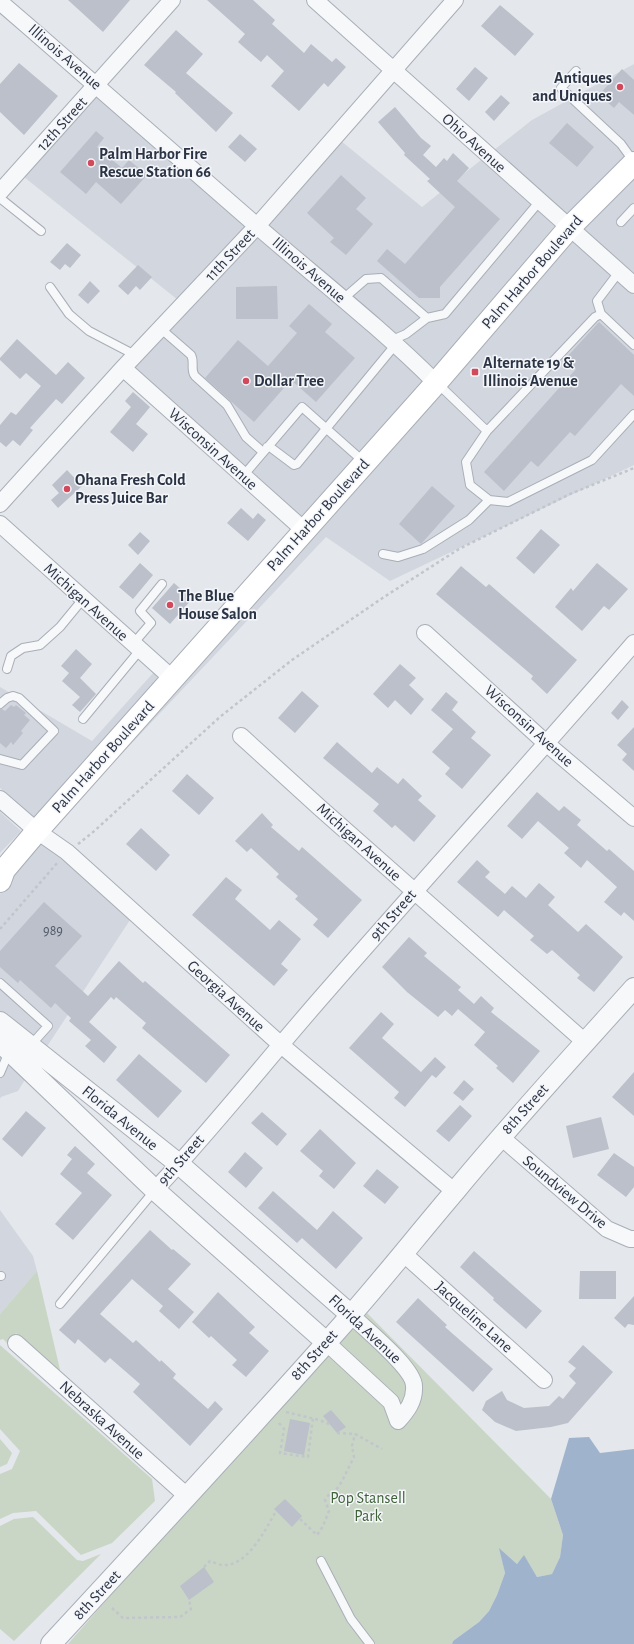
<svg xmlns="http://www.w3.org/2000/svg" width="634" height="1644" viewBox="0 0 634 1644" font-family="'Alegreya Sans',sans-serif">
<style>
.built{fill:#d2d6de}
.green{fill:#c9d6c5}
.water{fill:#9fb4cc}
.building{fill:#bbc0ca}
.lines{fill:none;stroke-linecap:round;stroke-linejoin:round}
.service-casing{stroke:#a9aeb7;stroke-width:10}
.minor-casing{stroke:#a9aeb7;stroke-width:18}
.tertiary-casing{stroke:#a9aeb7;stroke-width:22}
.secondary-casing{stroke:#a9aeb7;stroke-width:24}
.path{stroke:#c2c5cb;stroke-width:2.5;stroke-dasharray:3 3;stroke-linecap:butt}
.service{stroke:#f7f8fa;stroke-width:8}
.minor{stroke:#f7f8fa;stroke-width:16}
.tertiary{stroke:#f7f8fa;stroke-width:20}
.secondary{stroke:#fff;stroke-width:22}
.poi-dot{fill:#d1495b;stroke:#f4f6f9;stroke-width:1.5}
.labels{text-anchor:middle;dominant-baseline:central;stroke-width:3;stroke-linejoin:round;paint-order:stroke}
.number-label{font-size:14px;fill:#4f5766}
.street-label{font-size:16px;fill:#2b3445;stroke:#f4f6f9}
.poi-label{font-size:16px;font-weight:bold;fill:#2b3445;stroke:#f4f6f9;text-anchor:start}
.park-label{font-size:16px;fill:#3f6138;stroke:#f4f6f9}
</style>
<rect width="100%" height="100%" fill="#e4e7ec"/>
<path class="built" d="M634,64v89l-65,65 -75,-68 38,-30z
M97,95l150,132 -69,73 -154,-123z
M341,141l81,66 59,-47 78,70 -122,142 -35,-34 -134,-113z
M634,173v101l-54,-47z
M257,236l134,113 35,35 -122,136 -171,-153z
M569,239l65,56v170l-244,116 -64,-44 -276,293z
M154,672l9,8 -126,141 -37,-33v-101l92,54z
M0,812l21,19 -21,22z
M38,841l24,17 68,62 -84,128 -46,-35v-119z
M0,1053l26,25 -8,13 -17,6 -1,2z
M0,1210l33,46 4,15 -37,43z"/>
<path class="green" d="M37,1271l24,103 -45,-41 -9,10 -4,-4 -3,1v-26z
M367,1313l184,186 12,36 -3,22 -8,17 -15,3 -13,-21 -7,8 -17,-15 5,24 -8,22 -8,16 -10,11 -26,19 -1,3h-384l257,-294z
M0,1345l152,134 3,22 -43,42 -31,12 -45,-44 -23,2 -13,6v-45l12,-5 8,-18 -20,-22z
M0,1439l12,14 -5,11 -7,3z
M33,1517l44,43 6,1 18,-7 -87,87 -14,-12v-103l14,-7z"/>
<path class="water" d="M589,1437l11,16 34,-4v195h-182l1,-3 26,-19 10,-11 8,-16 8,-22 -6,-25 18,16 7,-9 13,22 15,-3 8,-17 3,-22 -12,-36 18,-61z"/>
<path class="building" d="M68,0h62l-27,32z
M207,0h46l22,20 -3,4 32,29 7,-9 21,18 4,-4 10,9 -18,20 -4,-4 -25,28 -28,-25 13,-15 -17,-16 -6,7 -23,-20 7,-8z
M500,5l34,29 -19,22 -34,-30z
M176,30l27,24 -17,19 47,40 -17,19 -41,-39 1,-1 -32,-27z
M19,63l39,33 -34,39 -24,-23v-28z
M475,67l13,11 -19,23 -13,-12z
M622,69l12,11v35l-15,-13 -5,6 -15,-13z
M501,95l9,8 -16,18 -9,-9z
M395,107l26,31 10,8 -8,9 13,12 8,-9 3,3 6,-8 16,15 -12,13 43,38 -60,68v11h-21l-42,-37 10,-12 18,15 50,-57 -28,-26 3,-2 -26,-24 1,-2 -27,-31z
M567,123l27,24 -17,20 -28,-24z
M96,131l8,7 -7,9 25,21 7,-8 18,15 -26,29 -25,-22 -10,12 -26,-22z
M240,134l17,15 -12,13 -17,-15z
M341,175l25,23 -10,11 17,15 -27,31 -16,-13 4,-4 -27,-25z
M67,243l14,12 -11,13 -5,-4 -5,6 -10,-8z
M138,265l14,12 -12,13 -4,-4 -8,9 -10,-9z
M90,281l10,10 -12,13 -10,-9z
M277,286l1,33h-42v-32z
M309,304l23,20 -7,8 30,26 -39,44 -25,-22 -37,42 -49,-44 33,-38 30,26 29,-33 -8,-7z
M599,322l35,33v41l-13,-12 -46,52 -5,-4 -32,35 -7,-6 -27,30 -20,-19 92,-103 -11,-10z
M17,339l39,36 12,-13 17,16 -23,26 -6,-5 -26,29 3,2 -13,16 -7,-6 -7,7 -6,-5v-17l11,-13 5,3 25,-29 -15,-13 -6,6 -20,-19v-2z
M133,392l17,15 -14,17 12,10 -15,18 -23,-20 21,-25 -6,-6z
M67,470l15,16 -24,22 -7,-8 8,-7 -7,-8z
M432,486l23,20 -34,38 -22,-20z
M241,508l12,11 5,-6 8,7 -18,21 -21,-18z
M541,529l19,16 -26,29 -18,-16z
M140,532l10,9 -12,14 -10,-10z
M140,563l13,12 -20,24 -14,-12z
M597,563l31,26 -19,21 -5,-4 -22,25 -27,-24 16,-19 2,3z
M461,566l25,21 3,-3 88,76 -30,34 -16,-15 2,-3 -97,-82z
M174,583l18,16 -22,25 -18,-16z
M76,649l16,15 -12,14 16,16 -16,18 -8,-7 8,-8 -18,-16 7,-8 -8,-7z
M400,664l16,14 -7,7 15,14 -13,16 -16,-15 -7,8 -15,-14z
M302,691l17,15 -24,27 -17,-15z
M446,692l12,10 -6,8 24,22 -5,6 20,17 -29,34 -17,-15 5,-6 -18,-16 21,-23 -22,-19z
M622,700l7,7 -11,13 -7,-7z
M11,705l3,2 2,-2 10,8 -2,2 6,5 -9,11 2,2 -10,12 -2,-3 -5,6 -6,-5v-34h2l3,2z
M634,727v44l-12,-11 5,-6 -10,-9z
M337,742l35,31 5,-6 21,17 5,-6 19,18 -4,4 18,16 -22,26 -19,-17 -3,3 -19,-17 6,-7 -56,-46z
M187,774l27,24 -15,17 -27,-24z
M537,792l22,19 5,-5 17,14 -4,5 30,26 2,-2 25,22v50l-10,-9 -3,4 -17,-14 13,-15 -30,-27 -6,8 -17,-15 5,-5 -31,-27 -16,18 -15,-13z
M262,813l11,12 -2,2 28,24 3,-4 60,53 -34,38 -15,-13 5,-6 -23,-20 3,-3 -22,-19 3,-3 -28,-26 -4,4 -12,-11z
M141,828l29,27 -14,16 -30,-27z
M477,860l13,12 -5,5 20,17 7,-8 14,12 13,-15 16,14 -7,8 30,27 8,-8 37,33 -29,35 -17,-14 3,-3 -28,-25 -5,4 -17,-14 4,-4 -30,-26 -6,7 -41,-35z
M226,877l16,13 -7,9 35,31 9,-10 22,19 -20,25 7,6 -14,16 -82,-71z
M44,902l38,34 -27,30 33,30 31,-35 24,22 2,-2 85,74 -24,28 -64,-55 4,-5 -30,-26 -2,3 -3,-3 -22,25 28,25 -13,16 -19,-17 6,-6 -22,-19 2,-3 -16,-15 -4,5 -31,-28 -2,3 -18,-16v-16z
M409,937l18,16 -3,3 37,31 -3,3 16,14 7,-8 13,12 -3,4 49,39 -27,32 -17,-15 2,-2 -24,-21 11,-13 -27,-23 -6,7 -7,-6 -7,7 -31,-25 -25,-25z
M381,1012l13,12 -12,14 39,34 14,-15 11,10 -10,11 -4,-3 -27,32 -11,-9 5,-6 -50,-44z
M139,1054l43,37 -24,27 -42,-38z
M634,1072v44l-22,-19z
M464,1080l10,9 -11,12 -10,-8z
M460,1105l12,11 -23,26 -13,-11z
M26,1111l20,17 -24,29 -20,-18z
M262,1112l25,22 -10,12 -26,-23z
M601,1117l8,32 -36,9 -7,-32z
M320,1129l36,34 -22,26 -15,-13 4,-5 -23,-20z
M75,1146l20,18 -8,9 25,22 -39,45 -18,-16 27,-31 -22,-19 12,-15 -5,-4z
M245,1152l18,16 -17,20 -18,-16z
M614,1153l20,14v20l-8,10 -29,-22z
M377,1169l22,18 -14,17 -22,-18z
M273,1191l44,39 16,-19 30,27 -27,31 -34,-31 -5,5 -39,-35z
M150,1230l22,20 1,-1 18,15 -23,25 26,23 -15,17 -20,-18 4,-5 -31,-27 -32,35 33,29 3,-3 24,22 1,-2 15,14 -3,4 35,31 7,-8 8,8 -33,37 -57,-54 7,-8 -30,-26 -5,5 -27,-24 -3,5 -16,-14z
M474,1251l68,60 -16,18 -33,-29 1,-2 -34,-31z
M580,1271h36v28h-37z
M218,1292l37,35 -6,6 20,18 -23,26 -14,-12 5,-5 -26,-24 -2,2 -17,-16z
M634,1296v29l-6,-1 -3,4 -11,-10z
M418,1298l29,27 -2,2 48,42 -20,23 -77,-70z
M583,1345l30,27 -45,51 -17,4 -35,4 -21,-9 -13,-12 4,-9 16,-10 5,9 17,8 25,-2 10,-10 4,3 13,-16 -7,-7 7,-8 -8,-6z
M331,1410l15,17 -9,6 -14,-17z
M290,1419l20,4 -6,32 -20,-4z
M285,1499l17,17 -10,11 -18,-18z
M204,1567l10,15 -25,18 -9,-14z"/>
<g class="lines">
<g class="service-casing">
<path id="service" d="M576,71l-15,17 60,56 13,18
M0,198l41,33
M621,222l13,-14
M50,287l19,27 20,17 46,24
M343,299l23,-20 15,-1 46,40 18,-4 94,-112
M601,314l-4,-13 22,-29
M160,328l31,27c4,7 -1,15 4,21l32,29 19,32 17,15
M392,340l14,-6 21,-16
M634,345l-33,-31 -6,3 -108,114 -21,31 4,23 19,15 19,2 84,-42 42,-46
M437,383l50,48
M267,447h3l24,18 3,-1 99,-120
M243,476l59,-69 62,55
M383,554l15,3 25,-8 46,-29 20,-20
M133,644l18,-21 -11,-12 22,-27
M7,669l4,-13 12,-8 17,-3 20,-18 23,-28
M0,704l7,-6 6,-2 6,2 35,33 -32,34 -22,-6
M83,719l57,-69
M0,983l48,43 -18,20
M0,1073l9,-21
M0,1276h1
M60,1304l95,-114
M321,1561l30,58 19,25"/>
</g>
<g class="minor-casing">
<path id="minor" d="M315,0l319,285
M0,2c86,74 171,149 257,224 60,52 123,101 179,157
M0,192l172,-192
M123,368l181,162
M0,504l123,-136 134,-142 198,-226
M0,524l173,155
M425,633l122,111 87,74
M241,736l78,71 266,235
M0,799l37,32 30,21 213,192 174,147
M501,1137l106,92 23,10h4
M155,1190c60,-64 114,-133 172,-199 102,-117 206,-231 307,-348
M404,1254l140,126
M326,1342l65,60 7,19c9,-10 17,-20 16,-35 0,-18 -49,-57 -63,-71
M16,1343l172,154"/>
</g>
<g class="tertiary-casing">
<path id="tertiary" d="M0,1022l179,142 172,151
M0,1042l155,148 171,152
M51,1644c101,-109 202,-218 300,-329 36,-41 70,-84 105,-125 57,-69 118,-135 178,-202"/>
</g>
<g class="secondary-casing">
<path id="secondary" d="M0,881l4,-11 33,-39 399,-448 133,-155 65,-65"/>
</g>
<path class="path" d="M78,844l14,-11 129,-117 71,-56 92,-63 75,-48 111,-55 64,-26
M0,929l58,-67
M286,1412l33,8 10,4
M279,1423l5,6 -4,24 28,4 5,-39
M337,1433l18,1 27,15
M300,1519l17,16 6,-9 6,-15 -4,-11 5,-7 6,-3 6,-9 12,-24 -2,-11 3,-12
M204,1567l6,-6c4,1 10,5 15,4 23,0 41,-36 51,-54
M112,1608l11,10 57,-1 11,-8 -2,-9"/>
<use href="#service" class="service"/>
<use href="#minor" class="minor"/>
<use href="#tertiary" class="tertiary"/>
<use href="#secondary" class="secondary"/>
</g>
<g class="poi-dot">
<circle cx="620" cy="87" r="4"/>
<circle cx="91" cy="163" r="4"/>
<rect x="471" y="368" width="8" height="8" rx="2"/>
<circle cx="246" cy="381" r="4"/>
<circle cx="67" cy="489" r="4"/>
<circle cx="170" cy="605" r="4"/>
</g>
<g class="labels">
<g class="number-label">
<text x="53" y="931">989</text>
</g>
<g class="street-label">
<text transform="translate(65 57) rotate(41)">Illinois Avenue</text>
<text transform="translate(62 124) rotate(-48)">12th Street</text>
<text transform="translate(474 143) rotate(42)">Ohio Avenue</text>
<text transform="translate(230 255) rotate(-47)">11th Street</text>
<text transform="translate(309 270) rotate(41)">Illinois Avenue</text>
<text transform="translate(532 272) rotate(-49)">Palm Harbor Boulevard</text>
<text transform="translate(213 449) rotate(42)">Wisconsin Avenue</text>
<text transform="translate(318 515) rotate(-48)">Palm Harbor Boulevard</text>
<text transform="translate(86 602) rotate(42)">Michigan Avenue</text>
<text transform="translate(529 726) rotate(42)">Wisconsin Avenue</text>
<text transform="translate(103 757) rotate(-48)">Palm Harbor Boulevard</text>
<text transform="translate(359 842) rotate(42)">Michigan Avenue</text>
<text transform="translate(393 915) rotate(-49)">9th Street</text>
<text transform="translate(226 996) rotate(42)">Georgia Avenue</text>
<text transform="translate(525 1109) rotate(-48)">8th Street</text>
<text transform="translate(120 1118) rotate(39)">Florida Avenue</text>
<text transform="translate(181 1160) rotate(-49)">9th Street</text>
<text transform="translate(565 1192) rotate(40)">Soundview Drive</text>
<text transform="translate(474 1317) rotate(42)">Jacqueline Lane</text>
<text transform="translate(365 1329) rotate(43)">Florida Avenue</text>
<text transform="translate(314 1355) rotate(-48)">8th Street</text>
<text transform="translate(102 1420) rotate(42)">Nebraska Avenue</text>
<text transform="translate(97 1595) rotate(-47)">8th Street</text>
</g>
<g class="poi-label">
<text x="612" y="78" text-anchor="end">Antiques<tspan x="612" dy="18">and Uniques</tspan></text>
<text x="99" y="154">Palm Harbor Fire<tspan x="99" dy="18">Rescue Station 66</tspan></text>
<text x="483" y="363">Alternate 19 &amp;<tspan x="483" dy="18">Illinois Avenue</tspan></text>
<text x="254" y="381">Dollar Tree</text>
<text x="75" y="480">Ohana Fresh Cold<tspan x="75" dy="18">Press Juice Bar</tspan></text>
<text x="178" y="596">The Blue<tspan x="178" dy="18">House Salon</tspan></text>
</g>
<g class="park-label">
<text x="368" y="1498">Pop Stansell<tspan x="368" dy="18">Park</tspan></text>
</g>
</g>
</svg>
